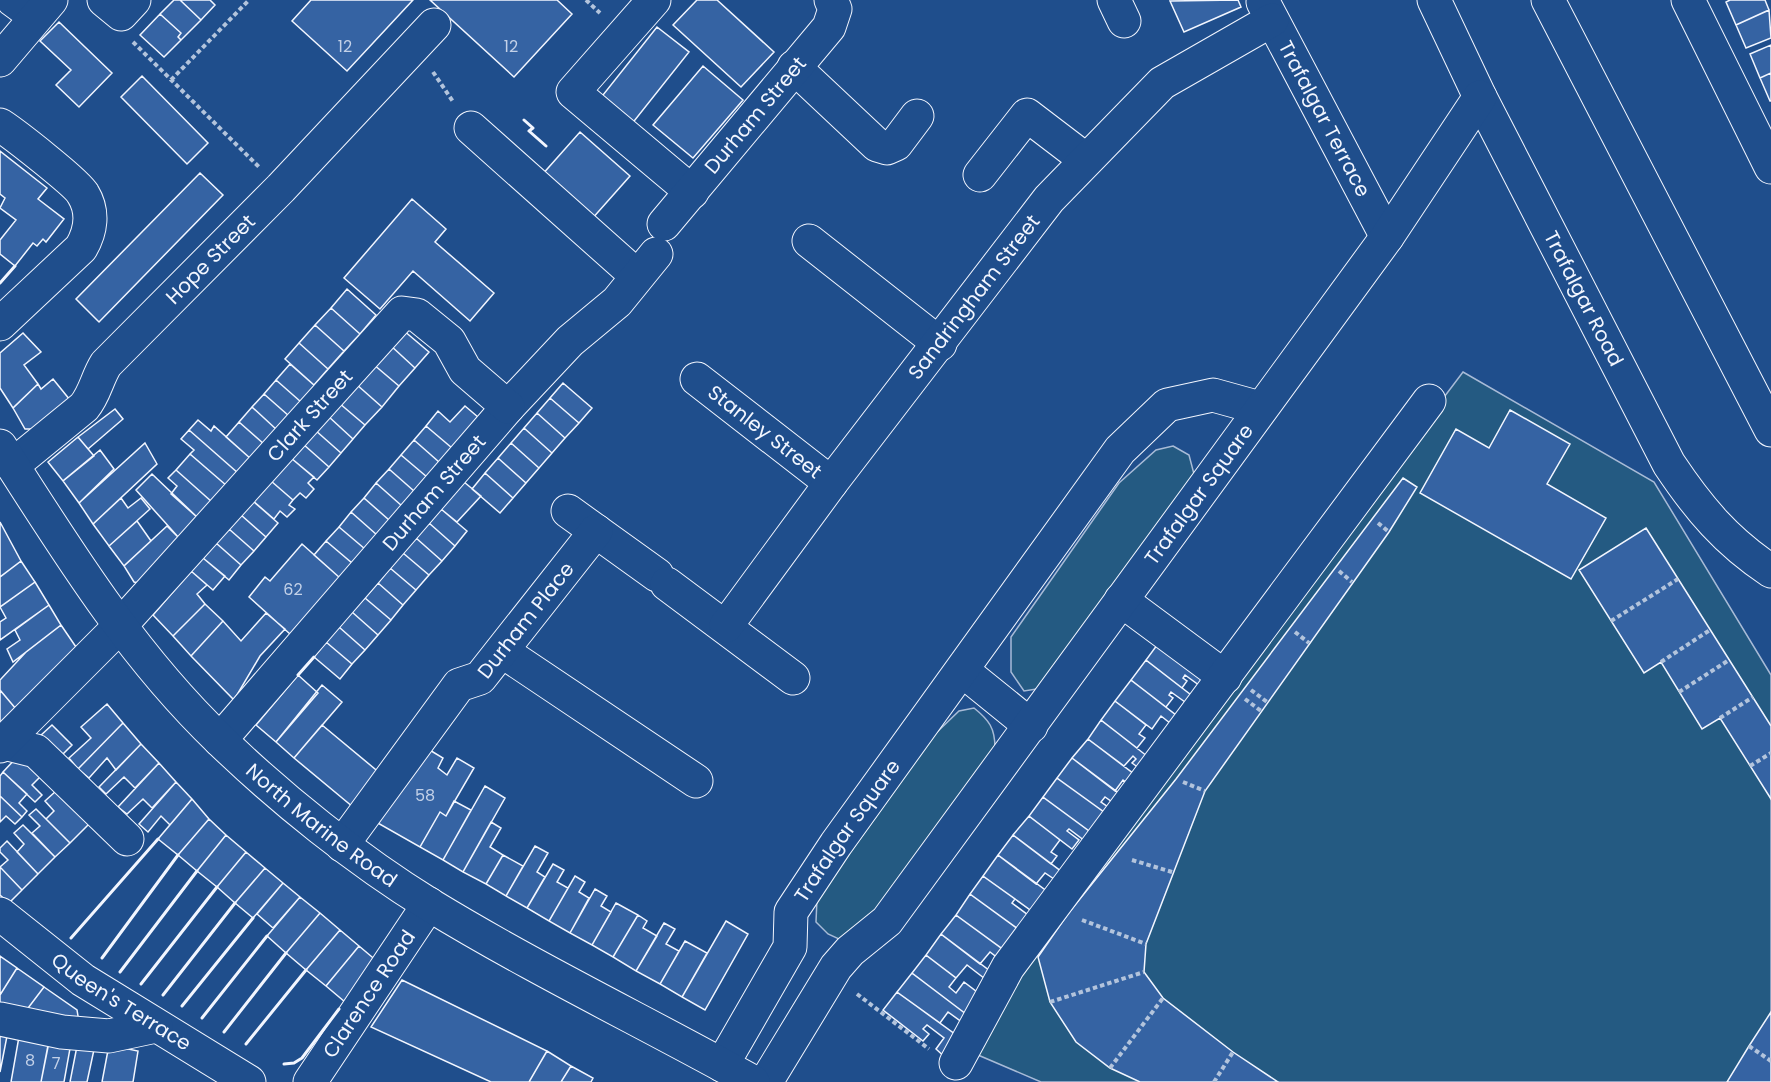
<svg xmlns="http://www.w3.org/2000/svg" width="1771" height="1082" viewBox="0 0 1771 1082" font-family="Poppins,sans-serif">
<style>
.green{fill:#245a82;stroke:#a8bbd7;stroke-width:1.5}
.building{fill:#3563a3;stroke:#f2f6ff;stroke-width:1.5}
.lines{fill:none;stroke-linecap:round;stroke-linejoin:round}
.minor-casing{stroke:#f2f6ff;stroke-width:35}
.major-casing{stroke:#f2f6ff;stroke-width:35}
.path{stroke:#b3c4dc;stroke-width:4;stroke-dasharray:4.5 3;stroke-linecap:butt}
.minor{stroke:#1f4e8c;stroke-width:33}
.major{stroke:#1f4e8c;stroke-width:33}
.wall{stroke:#f2f6ff;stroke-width:3}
.labels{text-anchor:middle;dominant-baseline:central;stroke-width:4.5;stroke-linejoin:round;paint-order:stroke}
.number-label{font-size:16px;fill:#c3d1e8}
.street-label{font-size:20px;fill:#f2f6ff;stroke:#1f4e8c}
</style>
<rect width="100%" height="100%" fill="#1f4e8c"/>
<path class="green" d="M1463,372l191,110 117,193v407h-730l-63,-27 43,-97z
M1173,446l16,9 5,19 -151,214 -19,3 -13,-19v-35l108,-154 37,-33z
M974,708c15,12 21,20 21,40l-116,167 -38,25 -13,-6 -12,-12 1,-23 118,-165 24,-23z"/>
<path class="building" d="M174,0h6l21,20 -20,20 -3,-3 3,-4 -21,-19z
M180,0h30l5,5 -14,15z
M311,0h102l-66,71 -55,-50z
M430,0h127l15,14 -58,63z
M697,0h20l57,52 -33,35 -68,-62z
M1238,0l3,7 -57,25 -14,-31z
M1730,0h35l4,10 -33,15 -10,-23z
M1769,10l2,28 -25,10 -10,-23z
M160,14l21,19 -3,4 3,3 -17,17 -24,-22z
M59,22l53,51 -33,34 -23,-22 15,-15 -31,-29z
M657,27l32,25 -62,78 -32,-25z
M1771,45v28l-11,5 -10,-24z
M703,66l40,34 -50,58 -40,-33z
M1771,73v28h-1l-10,-23z
M142,76l66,67 -21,21 -66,-67z
M580,132l50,44 -39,44 -50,-44z
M0,151l47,37 -9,11 26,20 -18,23 -3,-3 -6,7 -4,-3 -18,23 -15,-12v-14l16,-20 -16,-12 5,-10 -5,-4z
M200,173l23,22 -124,127 -23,-23z
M412,199l34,30 -11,13 59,51 -24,28 -57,-50 -33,38 -36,-31z
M347,289l29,26 -16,19 -29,-26z
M331,308l29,26 -16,17 -29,-26z
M315,325l29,26 -16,18 -29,-26z
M403,330l26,22 -14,16 -25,-23z
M23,333l18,19 -17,13 14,19 -25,24 -13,-20v-35z
M299,343l29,26 -14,16 -29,-26z
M390,345l25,23 -16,18 -26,-22z
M290,364l25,22 -14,16 -25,-22z
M373,364l26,22 -17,21 -26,-23z
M53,379l17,21 -31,29h-14l-12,-21 25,-24 3,5z
M276,380l25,22 -12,14 -25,-22z
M563,383l29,25 -13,15 -29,-25z
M356,384l26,23 -17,18 -26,-22z
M264,394l25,22 -12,14 -25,-23z
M550,398l29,25 -14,15 -28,-25z
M339,403l26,22 -12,14 -25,-23z
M465,406l13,11 -26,31 -26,-22 12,-15 12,11z
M252,407l25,23 -13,14 -25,-22z
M115,409l8,10 -35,30 -10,-12z
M1510,410l60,34 -23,40 59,34 -35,61 -151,-86 36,-64 33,19z
M537,413l28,25 -13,15 -28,-25z
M328,416l25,23 -12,14 -26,-23z
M198,420l13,11 3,-5 37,33 -13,14 -49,-43z
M239,422l25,22 -13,15 -25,-22z
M426,426l26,22 -13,14 -25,-22z
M524,428l28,25 -13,15 -28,-25z
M189,430l49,43 -11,13 -37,-32 4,-4 -13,-11z
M315,430l26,23 -12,14 -26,-23z
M78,437l16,19 -31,25 -15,-19z
M414,440l25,22 -12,15 -26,-22z
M145,443l12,21 -64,60 -14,-21z
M511,443l28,25 -13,15 -28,-25z
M303,444l26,23 -12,13 -26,-22z
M100,450l14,19 -35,34 -16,-22z
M190,454l37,32 -15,16 -36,-32z
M401,455l26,22 -13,14 -25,-22z
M291,458l23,19 -6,6 6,6 -8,9 -6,-5 -7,7 -22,-19z
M498,458l28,25 -13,15 -28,-25z
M389,469l25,22 -12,15 -26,-23z
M176,470l36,32 -14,16 -27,-24 6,-8 -9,-8z
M485,473l28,25 -13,15 -28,-24z
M152,474l46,44 -19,20 -43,-48z
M1403,478l14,9 -28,45 -184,259 -59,153 -2,28 19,26 70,54 45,30h-138l-30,-14 -34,-26 -26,-40 -12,-45 29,-42 109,-136z
M271,481l22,19 -4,5 6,4 -8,8 -7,-6 -6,8 -21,-18z
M464,482l17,14 -24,26 -16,-13z
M376,483l26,23 -13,14 -25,-22z
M121,498l7,10 13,-10 9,11 -41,37 -16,-22z
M364,498l25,22 -12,15 -26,-23z
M253,501l25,22 -12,14 -25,-22z
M441,509l26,22 -12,15 -26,-23z
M351,512l26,23 -12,14 -26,-22z
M241,515l25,22 -12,14 -25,-22z
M137,521l14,20 -27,25 -15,-20z
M0,522l21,39 -21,16z
M429,523l26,23 -13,15 -26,-23z
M167,526l12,12 -41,45 -4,-1 -10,-16z
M339,527l26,22 -13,14 -26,-22z
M1646,528l125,198v73l-51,-81 -18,11 -41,-67 -17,11 -65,-103z
M229,529l25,22 -13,14 -25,-22z
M416,538l26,23 -13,14 -26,-22z
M326,541l26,22 -12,15 -26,-23z
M216,543l25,22 -12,15 -26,-22z
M302,544l38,34 -50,56 -41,-37 16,-20 5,4z
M403,553l26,22 -13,15 -26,-22z
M203,558l22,18 -12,14 -22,-19z
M21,561l14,21 -35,25v-30z
M390,568l26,22 -13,15 -25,-22z
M191,571l16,14 -10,9 8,10 -32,32 -20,-21z
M35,582l14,23 -49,35v-18l6,-4 -6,-11z
M378,583l25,22 -12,15 -26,-22z
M365,598l26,22 -13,15 -26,-23z
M205,604l18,17 -32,35 -18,-20z
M49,605l12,20 -48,37 -6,-13 13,-9 -5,-10z
M352,612l26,23 -13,15 -26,-23z
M266,613l19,16 -25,27 -26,44 -43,-44 32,-35 18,20z
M61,625l15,22 -60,62 -16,-19v-10l26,-28z
M339,627l26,23 -13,14 -26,-22z
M1160,641l50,39 -7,8 -18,-13 -2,3 4,3 -5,7 -36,-28z
M326,642l26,22 -12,15 -26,-22z
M1146,660l49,38 -10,4 -14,-10 -2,3 4,3 -7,9 -35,-27z
M298,675l20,18 -42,49 -20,-17z
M1131,680l50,39 -6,8 -14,-11 -9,13 -37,-28z
M322,685l20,17 -48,56 -18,-16z
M0,690l16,19 -16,15z
M1115,701l31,24 -7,9 6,4 -8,10 -36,-28z
M107,704l16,19 -45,46 -9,-11 22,-20 -10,-11z
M1101,720l51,40 -9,11 -11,-8 4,-4 -3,-3 -9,10 -36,-27z
M123,723l18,21 -25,26 -9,-12 -18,20 -11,-9z
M52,725l20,20 -12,12 -21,-20z
M322,725l59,49 -28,33 -59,-49z
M1088,739l50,38 -7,9 -8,-6 -8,11 -43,-33z
M141,744l18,19 -24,25 -11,-11 -18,17 -7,-7z
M428,749l15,9 -5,10 9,7 10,-17 17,10 -28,48 -6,-4 -20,35 -44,-25z
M18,756l22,21 -8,8 10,10 -7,7 -32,-30z
M1072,758l52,39 -6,9 -13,-9 -4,5 7,5 -4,5 -47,-34z
M159,763l17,19 -24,26 -9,-9 -16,15 -9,-7z
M3,772l24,22 -8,9 8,8 -5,6 -22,-21v-20z
M1057,778l47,34 -8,24 -53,-39z
M176,782l16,17 -22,26 -9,-9 -13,16 -9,-8z
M485,786l20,12 -42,74 -20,-12z
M56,791l33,33 -19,19 -24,-24 8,-8 -9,-10z
M0,796l22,21 -7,7 -9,-8 -6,6z
M1043,797l53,39 -7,8 -20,-15 -2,2 12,9 -7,9 -43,-33z
M192,799l17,20 -31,36 -20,-16z
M454,801l17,9 -28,50 -23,-13 20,-35 6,4z
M36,809l34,34 -15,14 -23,-24 8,-7 -11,-11z
M1029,816l31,24 -9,12 6,4 -6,8 -38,-29z
M209,819l17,16 -29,36 -19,-16z
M491,822l10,6 -11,19 13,8 -17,29 -23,-12z
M23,825l32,32 -17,17 -21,-22 7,-8 -10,-11z
M226,835l20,17 -29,35 -20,-16z
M1013,835l53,40 -6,8 -15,-10 -9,11 -38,-29z
M7,841l31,33 -16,16 -22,-23 8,-7 -8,-8v-4z
M535,846l13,7 -11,19 8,5 -18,31 -21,-12z
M246,852l19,16 -30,35 -18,-16z
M503,855l20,11 -17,30 -20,-12z
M998,855l50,37 -15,20 -50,-36z
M553,864l11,6 -7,12 11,6 -19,33 -22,-13z
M0,867l22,23 -13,13 -9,-8z
M265,868l18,15 -30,35 -18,-15z
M575,876l10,6 -6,10 10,6 -19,35 -21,-12z
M983,876l32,23 -3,4 16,12 -10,14 -48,-35z
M283,883l17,14 -27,31 -16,-14z
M595,889l12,7 -6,10 10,6 -19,33 -22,-12z
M970,894l48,35 -10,24 -52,-38z
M300,897l20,16 -34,40 -19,-17z
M616,903l22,12 -25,42 -21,-12z
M320,913l20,17 -34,40 -20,-17z
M638,915l9,6 -4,7 14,8 -21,35 -23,-14z
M956,915l52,38 -5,9 -13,-10 -10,12 -39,-30z
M726,921l22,13 -43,76 -23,-13z
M664,923l11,6 -9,15 13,7 -19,33 -24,-13z
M340,930l19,16 -33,40 -20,-16z
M941,934l53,40 -5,8 -22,-17 -11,13 -30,-23z
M685,941l22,12 -25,44 -22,-13z
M359,946l19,16 -33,40 -19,-16z
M926,955l30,23 -7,9 7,6 8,-11 17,13 -15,19 -54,-41z
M0,956l17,12 -17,27z
M17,968l27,19 -22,29 -22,-7v-14z
M912,973l54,41v11l-18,-13 -8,11 -43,-31z
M402,980l145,71 -18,31h-38l-120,-55z
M44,987l33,23 1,6 -4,7 -52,-7z
M897,992l62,45 -12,22 -11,-10 8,-11 -17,-13 -4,4 6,5 -6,7 -40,-31z
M1771,1012v70h-44l22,-36z
M0,1025l9,1 -9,46z
M20,1031l30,6 -9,45h-30z
M49,1040l22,3 -7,39h-23z
M78,1041l17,4 -8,37h-17z
M109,1045l29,6 -5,31h-31z
M547,1051l24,15 -10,16h-32z
M571,1066l22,12 -2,4h-30z"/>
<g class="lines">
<g class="minor-casing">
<g id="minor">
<path d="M13,0l23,17"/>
<path d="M104,0l17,14 13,-14"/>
<path d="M654,0l-81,92 119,100"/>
<path d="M1114,0l10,21"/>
<path id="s1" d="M1434,0l46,97 189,367c30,45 57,77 102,107"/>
<path d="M1548,0l223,430"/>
<path d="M1688,0l83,167"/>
<path id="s2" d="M1263,2l124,235"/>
<path d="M0,60l51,-60"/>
<path d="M794,67l83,78 10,3 9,-4 21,-28"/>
<path d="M0,125c14,9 77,58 83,69 11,18 8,37 -2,54l-81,76"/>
<path d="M471,128l166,148"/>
<path d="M980,175l47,-60 59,45"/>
<path id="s3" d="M664,224l165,-197 6,-18 -4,-9"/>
<path d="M809,241l131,103"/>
<path id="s4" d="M697,379l134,104"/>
<path id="s5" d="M13,465l71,-58c11,-13 13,-29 22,-43l175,-176 153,-163"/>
<path d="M568,511l89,64"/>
<path d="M667,584l126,94"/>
<path d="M1121,600l104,77"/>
<path id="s6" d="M726,626l105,-143 218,-284 113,-116 110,-63"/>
<path d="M502,651l194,130"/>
<path d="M963,671l68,55"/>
<path id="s7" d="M220,740l288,-333 62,-66 47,-39 39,-48"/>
<path d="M0,742l36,9 91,88"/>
<path id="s8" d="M0,746l119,-119 283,-314 15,2 32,26 16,29 43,37"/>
<path id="s9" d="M342,845l117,-160 21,-7 116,-147"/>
<path id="s10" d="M0,914l83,66 166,102"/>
<path d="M0,1019l62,13 47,4 47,-10"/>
<path d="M956,1063l52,-96 421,-566"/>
<path id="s11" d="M722,1065l68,-118 1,-35 45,-68 284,-394 47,-45 46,-10 47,13"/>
<path id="s12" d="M310,1082l119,-178"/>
<path id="s13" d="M766,1082l70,-115 14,-16 37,-30 500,-684 93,-140"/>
</g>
</g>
<g class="major-casing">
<g id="major">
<path id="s14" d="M0,446c66,103 131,209 220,294 61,59 137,120 210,165 105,64 215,117 323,177"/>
</g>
</g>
<path class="path" d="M586,0l14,13
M133,42l127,126
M433,72l21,31
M171,80l78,-80
M1378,523l11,9
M1339,571l13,11
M1611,621l67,-42
M1295,632l14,11
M1661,662l49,-32
M1251,690l16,12
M1679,692l50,-32
M1245,699l16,12
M1720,718l33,-21
M1750,766l21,-13
M1183,782l22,9
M1132,860l40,12
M1082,920l64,24
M857,994l72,55
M1050,1002l94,-30
M1749,1046l22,15
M1110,1068l53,-70
M1214,1082l19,-30"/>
<use href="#minor" class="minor"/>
<use href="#major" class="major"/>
<path class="wall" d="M524,120l9,8 -4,3 17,15
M0,283l15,-17
M298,675l16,-18
M71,938l87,-99
M102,958l76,-103
M120,972l77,-101
M141,984l76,-97
M163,995l72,-92
M182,1006l71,-88
M202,1018l65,-82
M224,1032l62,-79
M246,1044l60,-74
M284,1064l10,-1 8,-5 37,-49"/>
</g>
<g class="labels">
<g class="number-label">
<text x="345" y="46">12</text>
<text x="511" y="46">12</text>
<text x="293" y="589">62</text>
<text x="425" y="795">58</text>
<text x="30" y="1060">8</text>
<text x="56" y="1063">7</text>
</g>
<g class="street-label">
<text stroke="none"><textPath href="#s3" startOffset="142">Durham Street</textPath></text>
<text stroke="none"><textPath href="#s2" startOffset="132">Trafalgar Terrace</textPath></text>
<text stroke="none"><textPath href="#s5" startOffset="288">Hope Street</textPath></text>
<text stroke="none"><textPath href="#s6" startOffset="412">Sandringham Street</textPath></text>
<text stroke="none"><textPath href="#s1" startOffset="334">Trafalgar Road</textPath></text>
<text stroke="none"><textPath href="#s8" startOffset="453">Clark Street</textPath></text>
<text stroke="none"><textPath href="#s4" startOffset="86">Stanley Street</textPath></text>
<text stroke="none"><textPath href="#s7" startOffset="327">Durham Street</textPath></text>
<text stroke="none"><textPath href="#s13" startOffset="732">Trafalgar Square</textPath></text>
<text stroke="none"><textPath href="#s9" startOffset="294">Durham Place</textPath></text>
<text stroke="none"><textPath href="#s14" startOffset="501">North Marine Road</textPath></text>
<text stroke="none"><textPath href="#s11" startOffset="270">Trafalgar Square</textPath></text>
<text stroke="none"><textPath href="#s12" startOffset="106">Clarence Road</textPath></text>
<text stroke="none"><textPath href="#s10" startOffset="150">Queen's Terrace</textPath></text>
</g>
</g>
</svg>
